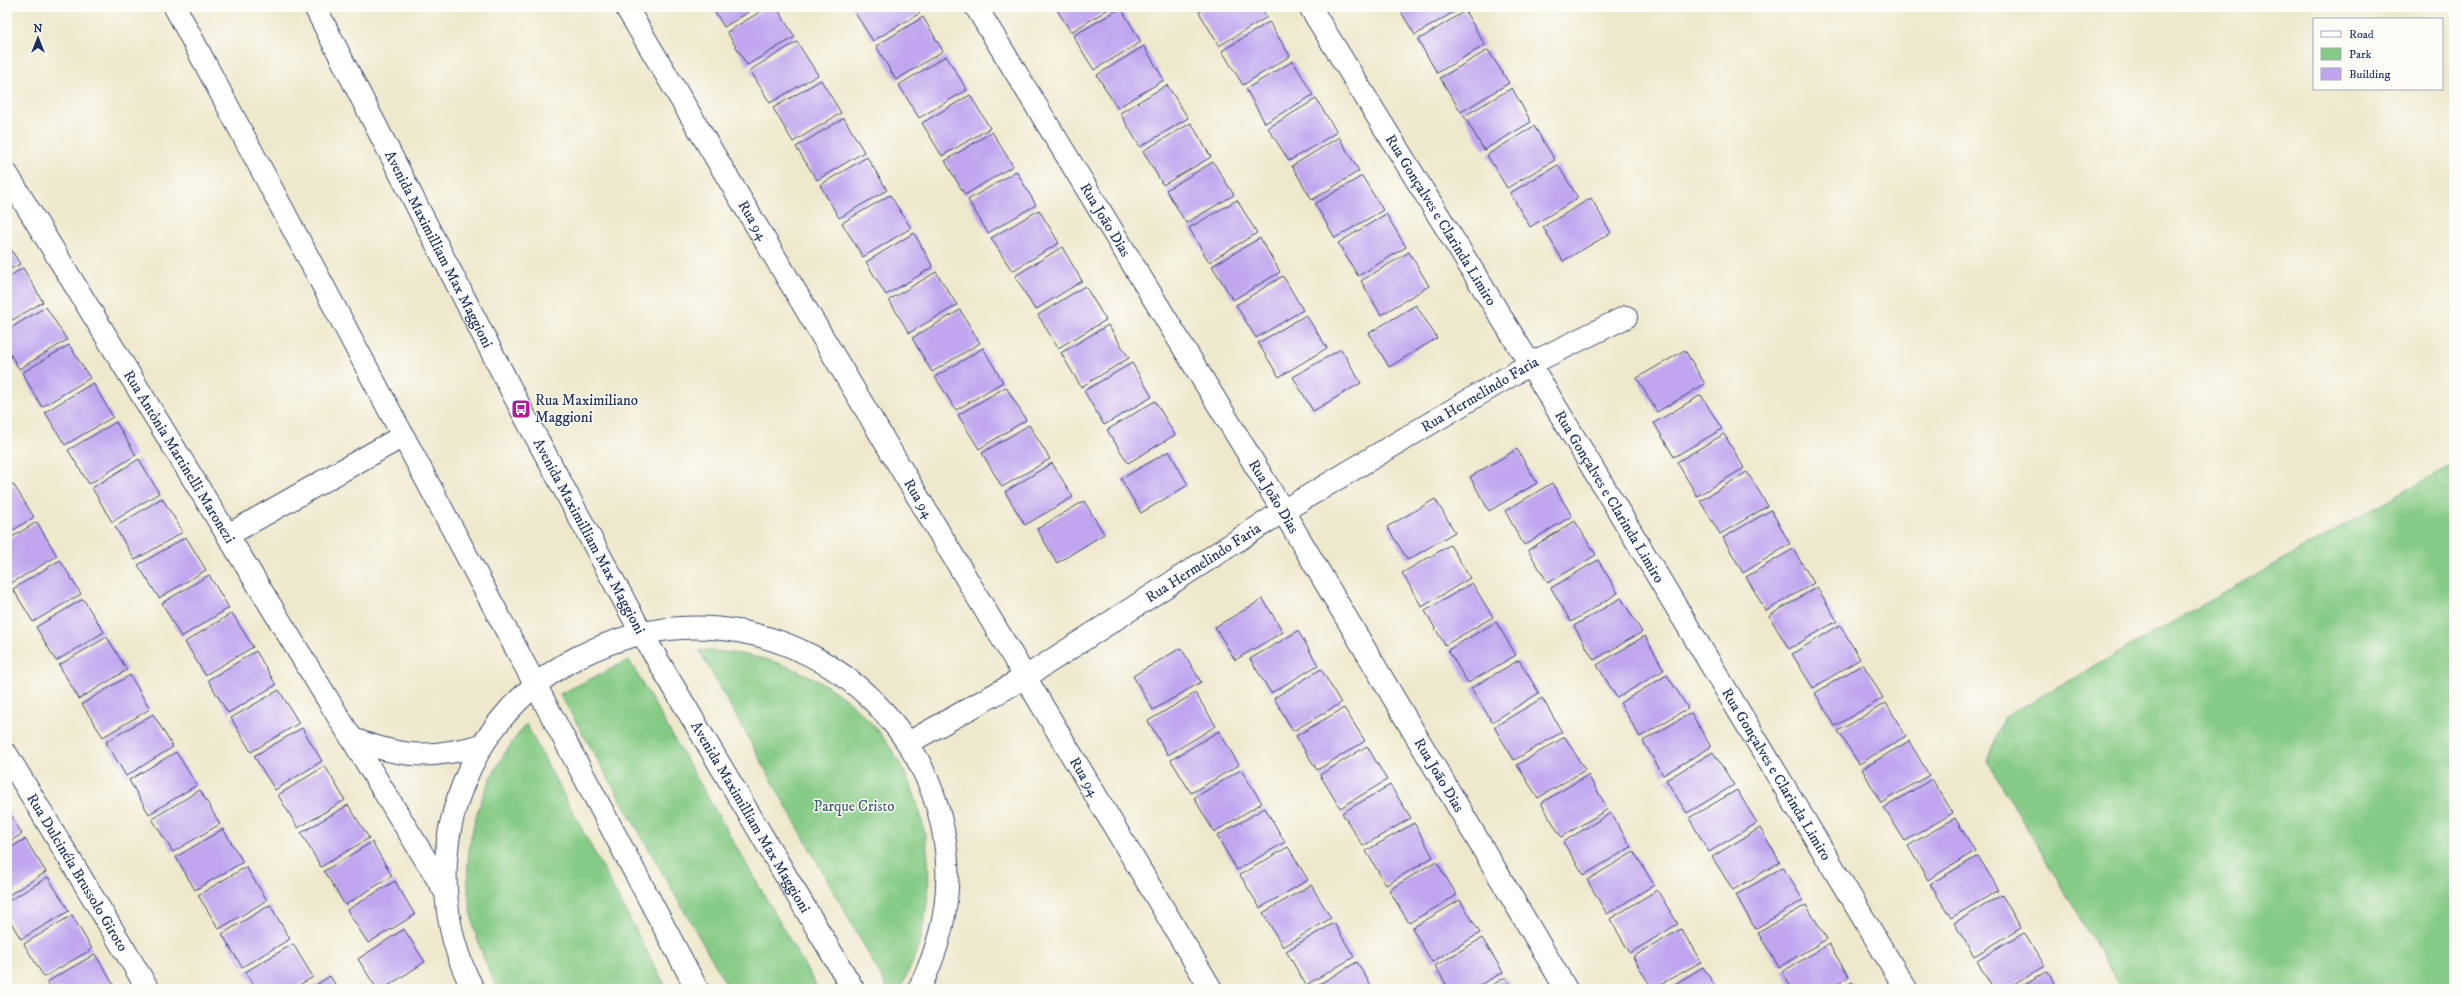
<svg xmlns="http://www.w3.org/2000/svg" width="2461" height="996" viewBox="0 0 2461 996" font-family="'IM FELL DW Pica',serif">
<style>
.green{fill:#86cb85;stroke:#507d72}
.building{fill:#c0a6ef}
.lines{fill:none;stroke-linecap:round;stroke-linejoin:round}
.street-casing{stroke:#3b4b6e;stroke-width:24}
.secondary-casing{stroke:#3b4b6e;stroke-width:24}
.street{stroke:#fff;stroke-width:22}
.secondary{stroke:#fff;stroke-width:22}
.labels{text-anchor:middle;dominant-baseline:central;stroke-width:3;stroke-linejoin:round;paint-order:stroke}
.street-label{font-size:15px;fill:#1b2f5e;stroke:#fdfcf7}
.poi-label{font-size:15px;fill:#1b2f5e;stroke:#fdfcf7;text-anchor:start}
.park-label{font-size:15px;fill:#3b5e6a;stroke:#fdfcf7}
</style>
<rect width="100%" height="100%" fill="#fdfcf7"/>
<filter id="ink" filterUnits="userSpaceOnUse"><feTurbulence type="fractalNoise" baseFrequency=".025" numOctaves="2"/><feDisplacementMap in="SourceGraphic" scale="8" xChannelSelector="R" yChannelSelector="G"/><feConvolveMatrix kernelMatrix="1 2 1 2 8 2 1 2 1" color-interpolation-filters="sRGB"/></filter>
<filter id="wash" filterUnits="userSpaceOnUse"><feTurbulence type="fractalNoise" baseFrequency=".012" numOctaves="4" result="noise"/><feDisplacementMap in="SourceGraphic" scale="16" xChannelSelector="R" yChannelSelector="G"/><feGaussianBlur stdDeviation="0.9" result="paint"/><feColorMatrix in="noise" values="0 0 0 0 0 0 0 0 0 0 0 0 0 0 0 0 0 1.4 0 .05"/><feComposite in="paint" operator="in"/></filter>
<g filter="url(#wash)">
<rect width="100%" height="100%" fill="#eee8cc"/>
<path class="green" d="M2454,463v526h-332l-134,-227 15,-44z
M699,650c33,2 64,6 95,19 125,51 169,204 106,320h-12z
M629,660l189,329h-89l-169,-295z
M526,724l141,265h-169c-49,-94 -38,-183 28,-265z"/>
<g id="blocks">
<path class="building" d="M712,7h45l-33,20z
M768,7h8l19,30 -48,28 -20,-33z
M916,7l4,6 -47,28 -21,-33z
M1055,7h57l-41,25z
M1208,7h52l7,10 -48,29 -20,-34z
M1398,7h64l-47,28z
M1121,8l20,34 -47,28 -21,-34z
M1465,11l20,34 -48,28 -19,-33z
M923,17l20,34 -47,29 -20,-34z
M1269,22l21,34 -47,29 -21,-34z
M797,42l21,33 -48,28 -20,-33z
M1144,46l20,34 -47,28 -20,-33z
M1488,50l21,33 -48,29 -21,-34z
M946,56l21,34 -48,28 -20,-33z
M1293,61l20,34 -48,28 -19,-34z
M821,80l20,33 -48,29 -20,-34z
M1167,85l21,33 -48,29 -20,-34z
M1512,88l19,34 -47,28 -20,-34z
M970,95l20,33 -48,28 -20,-33z
M1316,99l21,33 -48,29 -21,-33z
M844,118l20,34 -47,28 -21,-33z
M1191,123l20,34 -48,28 -20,-34z
M1534,126l21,34 -48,28 -20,-33z
M992,132l21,34 -48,29 -20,-34z
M1339,137l20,34 -47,29 -20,-34z
M867,157l20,33 -48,28 -19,-33z
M1213,162l21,33 -48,28 -20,-33z
M1558,165l20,33 -48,29 -20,-34z
M1016,171l20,34 -48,28 -20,-33z
M1362,176l21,34 -48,28 -20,-34z
M890,195l21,33 -48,29 -21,-34z
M1591,198l20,35 -48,28 -20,-34z
M1237,200l20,33 -48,29 -20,-34z
M1039,210l20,33 -47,28 -21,-33z
M1386,214l20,33 -48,29 -20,-33z
M914,233l19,34 -47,28 -20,-33z
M1260,238l20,34 -47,28 -21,-34z
M7,243l13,21 -13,7z
M1062,247l20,34 -47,29 -20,-34z
M1409,252l20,34 -48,29 -20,-34z
M23,268l20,34 -36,21v-45z
M936,272l21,33 -48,28 -20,-33z
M1283,276l20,34 -47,28 -20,-33z
M1085,286l21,34 -48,28 -20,-33z
M1416,305l21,33 -48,29 -20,-34z
M46,307l21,33 -48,29 -12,-20v-19z
M960,310l20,33 -48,29 -20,-34z
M1306,315l21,33 -48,29 -21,-34z
M1108,325l21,33 -48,29 -20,-34z
M69,345l21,33 -48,29 -20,-34z
M983,348l20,34 -47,28 -21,-33z
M1341,349l20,34 -48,28 -20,-34z
M1685,350l20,34 -48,28 -20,-34z
M1132,363l20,34 -48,28 -20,-34z
M93,383l20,34 -48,28 -20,-33z
M1006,387l20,33 -47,29 -21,-34z
M1701,395l21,34 -48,28 -20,-34z
M1155,401l20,34 -47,28 -21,-33z
M116,422l20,33 -47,29 -21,-34z
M1029,425l21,34 -48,28 -20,-34z
M1724,434l20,34 -47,28 -20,-34z
M1517,449l20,34 -48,28 -19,-34z
M1169,451l19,34 -47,28 -20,-34z
M139,459l20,34 -47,29 -20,-34z
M1052,463l21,34 -48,28 -20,-33z
M1747,472l21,34 -48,28 -20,-33z
M1552,483l20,33 -48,29 -19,-34z
M13,484l21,33 -27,17v-46z
M162,498l21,34 -48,28 -20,-33z
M1435,499l20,33 -47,28 -21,-33z
M1084,501l20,33 -47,29 -20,-34z
M1771,510l19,34 -47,29 -20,-35z
M1575,521l21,34 -48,28 -20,-33z
M37,522l20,34 -47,28 -3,-4v-40z
M186,537l20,33 -47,28 -21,-33z
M1450,545l20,33 -48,29 -20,-34z
M1793,549l21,34 -48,28 -20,-34z
M60,560l21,34 -48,28 -20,-33z
M1598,560l20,33 -47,29 -20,-34z
M209,575l20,33 -48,29 -19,-34z
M1472,583l21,34 -48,28 -20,-34z
M1817,587l20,34 -48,28 -20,-33z
M1621,598l21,34 -48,28 -20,-34z
M83,599l21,33 -48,29 -20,-34z
M1263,599l20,33 -48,28 -20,-33z
M232,613l21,34 -48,28 -20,-33z
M1496,622l20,33 -48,28 -20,-33z
M1840,625l20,34 -47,29 -21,-34z
M1298,631l20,34 -47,28 -21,-34z
M1645,636l19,34 -47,28 -20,-33z
M107,637l20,33 -48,29 -20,-34z
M1181,648l20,34 -48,28 -20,-34z
M256,651l20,34 -48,28 -20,-33z
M1519,660l20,33 -47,29 -21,-34z
M1863,664l20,34 -48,28 -20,-33z
M1321,669l20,34 -48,28 -19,-33z
M130,675l20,34 -47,28 -21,-33z
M1667,675l21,33 -48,29 -20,-34z
M279,690l20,33 -48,29 -20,-34z
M1195,693l21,33 -48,29 -20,-34z
M1542,698l20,34 -48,28 -20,-33z
M1886,703l20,33 -47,28 -21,-33z
M1344,708l21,33 -48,29 -21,-34z
M1691,713l20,34 -48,28 -20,-34z
M153,714l20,33 -47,29 -20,-34z
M302,728l20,33 -47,29 -21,-34z
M1219,731l20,34 -48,28 -20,-33z
M1565,737l20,33 -47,28 -21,-33z
M1909,741l20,34 -48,28 -19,-34z
M1367,746l20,34 -47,28 -20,-33z
M176,752l21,33 -48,29 -20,-34z
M1713,752l21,33 -47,28 -21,-33z
M325,766l20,34 -47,28 -20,-33z
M1241,770l21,33 -48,29 -20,-34z
M1588,775l20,34 -47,28 -20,-34z
M1932,779l21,34 -48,28 -21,-33z
M1390,785l21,33 -48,28 -21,-33z
M200,790l20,34 -47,28 -21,-33z
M1737,790l20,33 -48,29 -20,-34z
M348,805l21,33 -48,29 -20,-34z
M1265,808l20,34 -48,28 -20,-34z
M7,809l15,25 -15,9z
M1611,813l20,34 -47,28 -21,-33z
M1955,818l20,33 -47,29 -20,-34z
M1414,823l19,34 -47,28 -20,-34z
M1760,828l20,34 -47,28 -21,-33z
M223,829l20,33 -48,28 -19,-33z
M25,839l21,33 -39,24v-46z
M372,842l20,34 -47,29 -21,-34z
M1288,847l20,33 -48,28 -20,-33z
M1634,852l20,33 -47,29 -20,-34z
M1978,856l21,34 -48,28 -21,-34z
M1436,861l21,34 -48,28 -20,-33z
M246,867l21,33 -48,29 -21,-34z
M1783,867l20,33 -48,29 -19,-34z
M48,877l21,34 -48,28 -14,-23v-14z
M395,881l20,34 -47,28 -21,-33z
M1311,885l20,33 -48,29 -20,-34z
M1657,890l21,34 -48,29 -20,-34z
M2002,895l19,33 -47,28 -20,-33z
M1460,900l20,33 -48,29 -20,-34z
M270,905l20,34 -48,28 -20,-33z
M1806,905l21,34 -48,28 -21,-34z
M72,915l20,34 -48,28 -20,-33z
M1334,923l20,34 -48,28 -20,-34z
M404,929l21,33 -42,27h-6l-19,-30z
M1681,929l20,33 -49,27 -19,-32z
M2024,933l21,33 -38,23h-14l-16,-28z
M1482,938l21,34 -30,17h-24l-14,-23z
M293,944l20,33 -21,12h-36l-11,-17z
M1829,944l20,33 -20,12h-37l-10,-17z
M95,954l20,33 -64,2 -4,-7z
M1357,962l16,27h-62z
M1703,967l14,22h-50z
M2048,971l10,18h-40z
M330,976l8,13h-28z
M1506,977l7,12h-28z
M1852,982l5,7h-17z"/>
</g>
</g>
<g filter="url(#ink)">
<use href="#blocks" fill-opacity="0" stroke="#3b4b6e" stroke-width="1"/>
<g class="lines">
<g class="street-casing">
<g id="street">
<path id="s1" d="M626,7l585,982"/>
<path id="s2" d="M976,7l307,504 283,478"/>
<path id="s3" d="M1310,7l220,357 376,625"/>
<path id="s4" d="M7,174l439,719"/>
<path d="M228,535l175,-99"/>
<path d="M353,739c50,19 78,20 129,6"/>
<path id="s5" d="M908,743l116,-65 259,-167 247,-147 96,-47"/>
<path id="s6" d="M7,755l141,234"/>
</g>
</g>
<g class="secondary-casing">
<g id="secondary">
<path d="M175,7l522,982"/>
<path id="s7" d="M315,7l206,402 120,223 212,357"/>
<path d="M473,989c-33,-62 -36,-139 -10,-204 21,-56 64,-102 117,-129 217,-109 449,115 339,333"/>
</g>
</g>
<use href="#street" class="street"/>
<use href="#secondary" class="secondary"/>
</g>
</g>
<defs>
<g id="bus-square" transform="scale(1)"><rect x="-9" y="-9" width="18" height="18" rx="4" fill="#b5179e" stroke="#fdfcf7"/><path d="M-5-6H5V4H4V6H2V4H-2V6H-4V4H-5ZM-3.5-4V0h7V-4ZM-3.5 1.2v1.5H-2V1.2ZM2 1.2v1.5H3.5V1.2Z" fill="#fff"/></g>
</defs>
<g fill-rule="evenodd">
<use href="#bus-square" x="521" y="409"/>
</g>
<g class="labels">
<g class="street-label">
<text stroke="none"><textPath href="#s2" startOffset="249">Rua João Dias</textPath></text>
<text stroke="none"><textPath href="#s1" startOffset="248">Rua 94</textPath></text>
<text stroke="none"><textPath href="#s3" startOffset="250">Rua Gonçalves e Clarinda Limiro</textPath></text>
<text stroke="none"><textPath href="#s7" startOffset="272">Avenida Maximilliam Max Maggioni</textPath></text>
<text stroke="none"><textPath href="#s5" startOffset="670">Rua Hermelindo Faria</textPath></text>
<text stroke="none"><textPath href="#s4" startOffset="331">Rua Antônia Martinelli Maronezi</textPath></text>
<text stroke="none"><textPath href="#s2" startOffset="573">Rua João Dias</textPath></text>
<text stroke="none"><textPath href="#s3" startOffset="574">Rua Gonçalves e Clarinda Limiro</textPath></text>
<text stroke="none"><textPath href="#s1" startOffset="572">Rua 94</textPath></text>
<text stroke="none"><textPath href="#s7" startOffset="596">Avenida Maximilliam Max Maggioni</textPath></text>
<text stroke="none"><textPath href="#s5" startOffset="346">Rua Hermelindo Faria</textPath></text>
<text stroke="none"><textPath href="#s3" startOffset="898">Rua Gonçalves e Clarinda Limiro</textPath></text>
<text stroke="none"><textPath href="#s2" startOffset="897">Rua João Dias</textPath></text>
<text stroke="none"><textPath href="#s1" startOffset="896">Rua 94</textPath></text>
<text stroke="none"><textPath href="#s7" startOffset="920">Avenida Maximilliam Max Maggioni</textPath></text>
<text stroke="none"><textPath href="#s6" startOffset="137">Rua Dulcinéia Brussolo Giroto</textPath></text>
</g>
<g class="poi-label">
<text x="535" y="400">Rua Maximiliano<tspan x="535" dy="17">Maggioni</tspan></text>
</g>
<g class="park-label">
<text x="854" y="806">Parque Cristo</text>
</g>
</g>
<rect width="2461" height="996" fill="none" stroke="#fdfcf7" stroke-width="24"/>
<rect x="2313" y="18" width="130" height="72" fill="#fdfcf7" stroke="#a3aaba"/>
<rect x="2321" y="31" width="20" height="6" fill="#ffffff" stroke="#a3aaba"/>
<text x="2349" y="38" font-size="12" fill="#1b2f5e">Road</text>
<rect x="2321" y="48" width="20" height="12" fill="#86cb85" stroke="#a3aaba"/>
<text x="2349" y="58" font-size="12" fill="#1b2f5e">Park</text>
<rect x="2321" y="68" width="20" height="12" fill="#c0a6ef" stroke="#a3aaba"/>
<text x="2349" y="78" font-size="12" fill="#1b2f5e">Building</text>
<g transform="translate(38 38)" stroke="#fdfcf7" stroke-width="3" paint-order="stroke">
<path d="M0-3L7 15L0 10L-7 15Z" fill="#1b2f5e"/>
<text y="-6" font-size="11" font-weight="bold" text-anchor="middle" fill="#1b2f5e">N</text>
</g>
</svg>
